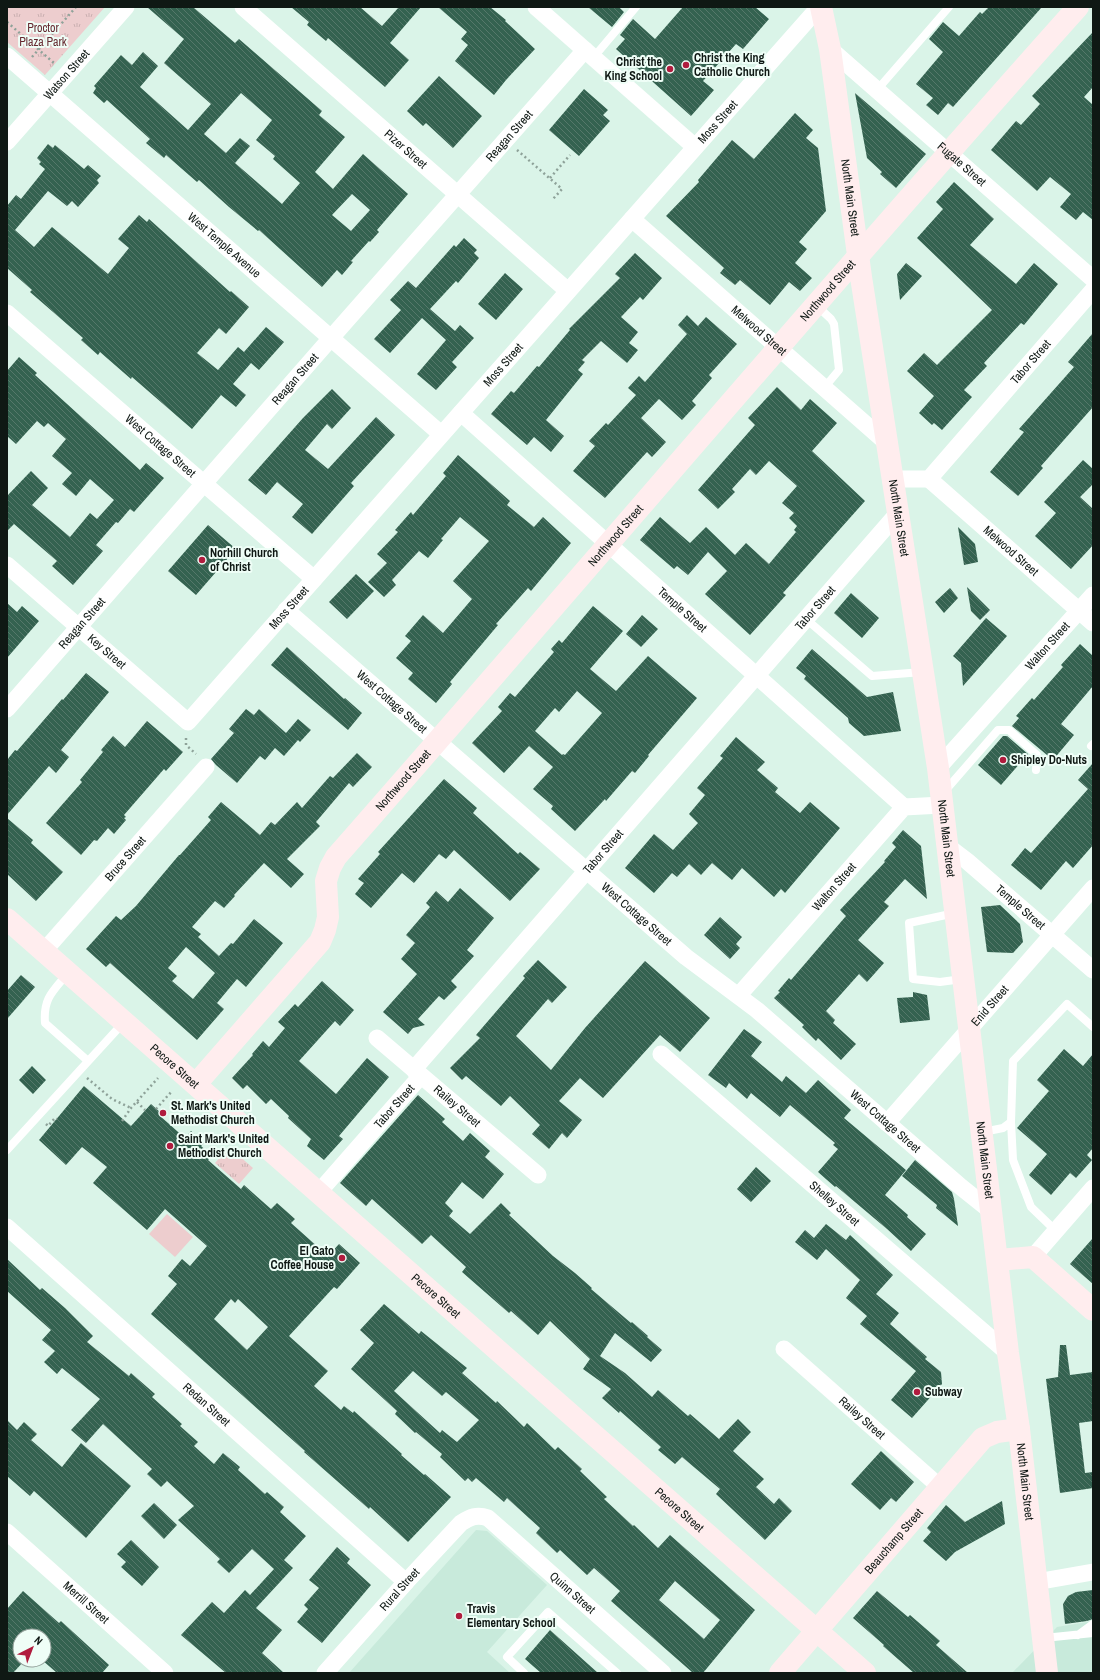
<svg xmlns="http://www.w3.org/2000/svg" width="1100" height="1680" viewBox="0 0 1100 1680" font-family="'Archivo Narrow',sans-serif">
<style>
.built{fill:#c8eadb}
.park{fill:url(#park-tufts)}
.pitch{fill:#edcdce}
.building{fill:url(#building-back-hatch);fill-rule:evenodd}
.lines{fill:none;stroke-linecap:round;stroke-linejoin:round}
.path{stroke:#8ea299;stroke-width:2.5;stroke-dasharray:2 3;stroke-linecap:butt}
.lane{stroke:#fff;stroke-width:8}
.street{stroke:#fff;stroke-width:17}
.secondary{stroke:#ffedee;stroke-width:22}
.poi-dot{fill:#b01c3e;stroke:#effef7;stroke-width:1.5}
.labels{text-anchor:middle;dominant-baseline:central;stroke-width:4;stroke-linejoin:round;paint-order:stroke}
.park-label{font-size:12px;fill:#662930;stroke:#effef7}
.poi-label{font-size:12px;font-weight:bold;fill:#0f1814;stroke:#effef7;text-anchor:start}
.street-label{font-size:12px;fill:#0f1814;stroke:#effef7}
</style>
<defs>
<pattern id="park-tufts" width="24" height="20" patternUnits="userSpaceOnUse"><rect width="24" height="20" fill="#edcdce"/><path d="M3 7l-1-3M5 7V3M7 7l1-3M15 17l-1-3M17 17v-4M19 17l1-3" fill="none" stroke="#caafb0"/></pattern>
<pattern id="building-back-hatch" width="6" height="6" patternUnits="userSpaceOnUse"><rect width="6" height="6" fill="#346250"/><path d="M-1 5l2 2M0 0l6 6M5-1l2 2" fill="none" stroke="#55786a"/></pattern>
</defs>
<rect width="100%" height="100%" fill="#daf4e8"/>
<path class="built" d="M476,1530l11,1 60,54 -60,67 23,21h-161z
M1093,1621v52h-81l45,-46z"/>
<path class="park" d="M7,7h98l-60,68 -38,-33z
M229,1147l24,21 -14,16 -24,-21z"/>
<path class="pitch" d="M167,1214l26,23 -18,20 -26,-23z"/>
<path class="building" d="M147,7h46l42,36 4,-4 83,72 -3,4 26,22 -30,35 18,17 30,-35 45,40 -31,36 2,2 -9,10 -1,-1 -18,20 2,1 -11,13 -5,-5 -15,17 -63,-57 -1,1 -29,-24 -30,-27 -2,2 -31,-27 -2,3 -18,-15 4,-4 -43,-39 -3,3 -11,-10 3,-5 -2,-2 27,-31 11,10 11,-13 15,14 -18,21 48,43 23,-26 -47,-41 20,-24zM241,93l31,27 -16,20 19,16 -2,3 27,24 -18,21 -47,-41 15,-17 -10,-8 -14,15 -22,-19zM352,194l18,16 -19,21 -19,-16z
M291,7h69l22,19 17,-19h22l-31,36 19,17 -24,27 -57,-49 -2,3 -19,-16 2,-3z
M438,7h52l16,13 -1,1 30,28 -29,31 -12,15 -39,-34 13,-16 -7,-6 6,-7z
M588,7h31l5,5 -12,15z
M683,7h72l14,12 -26,30 -7,-5 -33,37 11,9 -23,26 -75,-67 9,-10 -5,-4 13,-16 22,20z
M989,7h53l-89,100 -5,-4 -10,12 -12,-10 7,-7 -17,-14 27,-32 -14,-13 14,-17 16,14 21,-24 2,2z
M1093,32v55l-9,10 9,8v115l-10,-8 -7,8 -16,-13 11,-13 -21,-17 -13,14 -46,-41 25,-29 5,4 19,-21 -8,-8z
M439,76l43,40 -29,32 -27,-25 -3,3 -16,-15z
M584,89l24,21 -5,5 7,6 -31,35 -30,-26z
M855,93l71,61 -30,34 -16,-14 2,-2 -15,-14z
M795,113l18,17 -7,8 12,10 8,63 -27,31 8,7 -12,14 17,15 -12,13 -11,-9 -19,23 -30,-25 -5,5 -15,-12 4,-5 -58,-52 33,-34 -1,-2 34,-40 22,19z
M48,144l5,4 2,-3 29,24 4,-4 13,11 -4,4 2,3 -21,24 -6,-6 -5,5 -19,-15 -33,39 19,17 18,-20 56,47 21,-26 -11,-9 21,-24 8,7 2,-3 81,73 1,-1 18,16 -23,27 -7,-6 -22,25 21,17 20,-23 6,5 22,-25 18,15 -25,28 -8,-7 -18,21 13,11 -10,12 -15,-12 -29,34 -60,-52 -1,2 -31,-27 -2,3 -17,-15 2,-2 -53,-46 2,-2 -25,-22v-62l9,-11 5,4 24,-30 -6,-5 2,-2 -4,-4z
M954,182l40,37 -24,26 46,39 18,-21 24,21 -34,41 -3,-2 -37,40 3,3 -23,24 8,7 -30,33 -8,-7 -2,2 -13,-12 15,-17 -27,-25 17,-18 13,12 55,-55 -75,-72 26,-29 -7,-7z
M464,238l13,12 -3,3 5,5 -21,25 -2,-2 -26,28 25,22 5,-6 14,13 -22,24 5,5 -21,23 -19,-16 29,-34 -24,-22 -32,35 -16,-14 27,-29 -11,-10 18,-19 8,7 38,-43 2,2z
M635,253l27,25 -19,22 -3,-3 -19,20 17,15 -9,11 9,7 -11,13 -26,-22 -19,19 3,2 -7,8 5,4 -37,46 18,16 -13,16 -17,-15 -7,8 -36,-31 20,-23 3,2 23,-27 2,1 31,-37 -1,-1 51,-51 -5,-4z
M906,263l16,13 -22,24 -3,-26z
M505,273l18,16 -27,31 -18,-16z
M687,315l11,11 8,-9 31,27 -28,31 3,3 -20,23 4,4 -14,15 -23,-21 -18,19 25,24 -14,15 -5,-5 -42,46 -32,-27 22,-25 -6,-5 17,-18 2,2 28,-30 -8,-7 11,-12 6,6 42,-48 -9,-9z
M1093,333v74l-52,59 2,2 -25,28 -28,-24 34,-40 -5,-3 55,-62 -6,-5z
M19,357l18,16 -2,2 105,95 6,-7 18,15 -30,34 -4,-3 -12,14 -2,-1 -20,23 7,6 -30,34 -21,-19 5,-5 -43,-37 -7,7v-35l24,-25 17,17 -16,17 38,32 20,-24 7,6 17,-19 -24,-21 -14,17 -14,-12 10,-11 -20,-17 14,-17 -18,-16 -4,4 -7,-6 -21,23 -9,-8v-65z
M777,387l24,23 9,-11 27,24 -25,28 53,50 -82,92 3,2 -36,40 -45,-41 22,-23 -19,-19 -20,23 -11,-9 -3,3 -34,-29 20,-23 30,26 16,-16 29,28 11,-12 23,21 27,-32 -2,-2 3,-4 -8,-8 5,-5 -12,-10 15,-17 -28,-25 -13,14 -6,-6 -18,20 3,3 -17,17 -20,-19 57,-65 -7,-7z
M332,389l19,19 -19,21 -5,-5 -22,26 23,19 48,-52 19,18 -44,48 3,3 -42,48 -20,-17 11,-13 -26,-22 -11,13 -18,-15 55,-62z
M458,455l52,46 -3,4 27,22 9,-10 28,26 -40,48 -3,-3 -32,36 2,1 -48,57 2,2 -16,19 -28,-24 5,-6 -17,-15 15,-17 -6,-5 18,-21 20,18 29,-34 -19,-18 36,-40 -29,-24 -19,22 2,1 -15,18 -9,-7 -27,29 4,5 -12,12 -16,-15 19,-19 -10,-9 21,-22 -3,-2 16,-18 2,3 33,-39 -3,-3z
M1083,460l10,9v15l-13,13 13,12v36l-22,24 -36,-33 21,-23 -12,-11z
M208,525l28,24 -40,46 -28,-24z
M958,527l17,17 3,18 -14,3z
M356,574l18,17 -27,28 -18,-17z
M967,587l23,23 -10,10 -9,-9z
M950,588l8,10 -14,15 -9,-11z
M851,593l28,25 -17,20 -28,-25z
M7,603l10,9 5,-6 17,15 -32,37z
M593,606l30,25 -33,38 26,22 32,-35 49,42 -49,57 1,1 -14,17 -3,-2 -26,30 -1,-2 -30,32 -24,-22 2,-3 -20,-17 20,-22 -24,-21 -25,27 -32,-30 30,-32 -4,-4 12,-14 5,4 39,-45 -3,-3 8,-9 3,3zM577,691l25,22 -37,42 -2,-1 -1,1 -27,-24 20,-23 4,4z
M642,615l16,14 -17,18 -15,-13z
M986,618l21,18 -44,50 -2,-23 -8,-7z
M1080,644l13,12v30l-32,38 13,11 -21,25 -41,-34 7,-8 -3,-2 16,-18 2,2 29,-33 -2,-2z
M287,647l57,52 1,-1 17,15 -14,17 -77,-65z
M812,649l55,48 26,-5 8,39 -37,5 -15,-13 -1,-5 -44,-39 2,-3 -10,-8z
M86,673l23,19 -48,58 8,7 -13,16 -7,-7 -42,49v-55l8,-10 2,1 45,-52 1,1z
M246,709l8,6 5,-6 27,24 12,-14 13,11 -11,12 -2,-2 -14,16 -9,-8 -10,12 -5,-4 -23,27 -21,-18 -5,-6 23,-26 -5,-4z
M147,721l36,31 -17,19 -2,-2 -40,46 2,2 -2,1 2,2 -12,14 -6,-6 -11,13 -3,-1 -13,15 -35,-32 36,-41 -2,-2 23,-28 -2,-2 12,-14 12,11z
M1003,736h4l21,18 -27,31 -23,-20z
M736,737l29,25 -8,8 21,18 -3,4 25,21 10,-11 30,26 -55,65 -4,-4 -7,8 -32,-29 -10,12 -20,-17 -11,12 -12,-11 -12,13 -5,-4 -18,20 -29,-25 29,-34 19,16 25,-27 -9,-9 16,-19 -8,-7 26,-30 -3,-2z
M357,753l15,14 -19,20 -4,-4 -33,39 4,4 -33,33 17,15 -13,14 -27,-25 -30,32 1,1 -11,12 -9,-7 -23,26 9,7 -3,3 21,19 12,-13 2,1 21,-25 29,24 -37,44 -9,-8 -20,24 7,6 -27,31 -87,-77 -4,4 -20,-18 30,-33 5,4 15,-14 43,-51h1l31,-35 -3,-3 13,-15 39,33 11,-13 4,3 22,-23 5,6 28,-32 3,2zM186,947l29,26 -22,26 -21,-18 5,-5 -9,-8z
M1093,763v82l-20,23 -7,-7 -25,29 -30,-25 14,-17 6,5 57,-64 -10,-9z
M444,779l33,29 -4,5 45,41 2,-2 20,17 -30,32 -56,-51 -8,9 -7,-5 -25,29 -12,-10 -31,35 -16,-14 9,-11 -6,-4 22,-25 -2,-2z
M7,818l26,22 -2,3 32,29 -27,29 -29,-27z
M903,830l18,16 6,53 -22,-20 -21,23 5,4 -31,34 26,23 -17,19 -8,-8 -33,37 9,9 -2,3 23,21 -15,16 -23,-22 -2,3 -14,-14 2,-2 -30,-27 6,-6 -2,-1 11,-13 2,2 55,-64 -6,-6 45,-48 -1,-1 12,-14 -4,-4z
M460,888l34,30 -27,32 7,6 -23,25 6,6 -13,13 -5,-4 -21,23 7,6 -12,3 -5,6 -25,-22 34,-38 -16,-15 14,-16 -9,-8 24,-28 -4,-4 10,-12 12,11z
M1000,905l20,19 3,18 -10,11 -26,-1 -6,-45z
M720,917l22,20 -6,7 4,4 -10,11 -26,-24z
M538,960l29,27 -15,16 -4,-4 -32,37 35,34 34,-42 60,-67 65,57 -30,34 -20,-17 -57,63 -23,-20 -21,23 23,19 -15,18 -5,-5 -13,16 -17,-15 8,-9 -30,-29 -9,10 -35,-30 -4,4 -12,-12 30,-30 -4,-3 49,-57 -2,-2z
M21,975l14,12 -28,32v-28z
M322,981l32,29 -14,16 -5,-5 -36,40 37,33 31,-36 22,19 -50,59 4,3 -19,21 -17,-14 4,-7 -23,-21 1,-2 -18,-17 -5,5 -19,-19 -4,4 -11,-11 21,-23 -1,-1 11,-13 6,6 16,-19 -7,-6 17,-18 3,3z
M913,992l14,3 3,25 -30,3 -3,-25 16,-1z
M744,1029l18,13 -11,14 31,26 4,-6 20,17 12,-13 33,30 -7,8 62,52 -21,25 23,20 -1,2 19,17 -15,17 -24,-22 -51,-43 -1,1 -17,-15 20,-23 -5,-4 2,-2 -45,-38 -10,12 -29,-24 -4,6 -18,-16 -3,5 -18,-13z
M1064,1049l19,17 10,-12v94l-6,7 5,5 -16,18 -6,-5 -19,22 -22,-20 18,-21 -30,-26 32,-37 -12,-11z
M32,1066l14,14 -13,14 -14,-14z
M84,1086l47,40 20,-22 11,10 -2,2 25,22 6,-7 13,12 -3,3 9,8 -3,3 2,2 -1,1 33,29 3,-4 27,24 6,-6 18,16 -4,4 37,33 11,-12 21,19 -23,26 -3,-2 -45,49 39,35 -14,15 27,24 3,-4 9,7 1,-2 48,43 -1,1 23,20 1,-1 26,23 -43,45 -38,-35 -1,2 -65,-57 1,-1 -154,-137 26,-30 -9,-8 14,-17 8,7 17,-20 -42,-37 -18,21 -54,-47 14,-16 -25,-20 -16,18 -27,-25zM231,1299l4,4 3,-4 30,28 -21,23 -33,-31z
M418,1095l27,24 -3,3 21,19 7,-8 20,18 -5,6 19,17 -21,25 -21,-17 -17,21 8,8 -4,5 21,18 31,-31 10,10 -2,2 44,41 22,17 17,15 -1,1 40,34 1,-1 16,14 -1,1 15,13 -11,12 -36,-29 -15,23 25,17 27,24 6,-7 30,26 2,-2 29,25 19,-20 13,13 -18,19 31,28 -8,8 18,17 5,-6 13,13 -27,29 -49,-46 4,-5 -38,-32 -7,7 -17,-14 3,-3 -41,-36 -1,2 -17,-15 9,-9 -28,-20 7,-10 -40,-38 -12,14 -27,-24 -2,2 -47,-41 4,-5 -35,-32 -9,9 -50,-45 -6,7 -26,-23z
M915,1160l37,32 2,7 4,27 -22,-18 1,-3 -35,-29z
M756,1167l15,14 -20,21 -14,-13z
M826,1224l20,16 4,-5 43,40 -17,19 23,19 -9,11 37,33 -2,2 16,13 1,12 -30,34 -21,-18 25,-29 -56,-47 7,-8 -21,-18 14,-18 -34,-31 -9,11 -22,-18 10,-12 9,8z
M1093,1238v46l-23,-20z
M7,1259l33,31 2,-2 23,20 28,28 -6,6 42,34 2,-3 24,21 -3,3 30,27 -2,2 18,16 -4,4 20,18 9,-11 17,14 -2,3 27,24 2,-2 17,15 -4,5 26,24 -22,24 9,8 -37,40 26,22 -20,23 22,20h-58l-45,-38 31,-33 12,11 21,-23 5,5 24,-26 -22,-20 -23,24 -12,-11 3,-3 -42,-39 16,-14 -27,-25 -6,6 -14,-13 5,-5 -49,-45 -17,19 -15,-13 29,-31 -38,-31 -5,6 -13,-12 11,-11 -13,-11 9,-10 -44,-39z
M384,1304l35,30 2,-3 46,37 -5,5 34,30 1,-2 27,26 3,-4 28,27 3,-3 24,22 -2,2 27,26 -3,2 29,27 1,-1 24,23 12,-13 85,75 -52,63h-10l-82,-72 9,-10 -26,-23 -7,7 -27,-25 -3,3 -21,-20 4,-5 -33,-30 -3,4 -28,-24 -4,4 -4,-4 -3,3 -25,-24 2,-3 -26,-22 -1,1 -20,-19 2,-3 -46,-42 23,-26 -14,-13zM413,1371l29,25 4,-4 33,28 -22,22 -15,-12 -2,3 -46,-42zM675,1581l45,39 -16,19 -45,-39z
M1060,1345h6l4,30 23,-3v49l-14,2 6,50 8,-1v16l-33,5 -14,-114 12,-2z
M7,1420l10,10 7,-8 13,12 -6,6 31,27 19,-24 50,43 -45,52 -52,-47 -4,5 -23,-20z
M881,1451l33,31 -18,20 -5,-4 -11,12 -29,-26z
M1002,1501l3,23 -50,28 -9,9 -23,-20 8,-9 -4,-4 19,-23 19,17z
M154,1503l23,22 -13,14 -23,-23z
M131,1540l28,27 -17,19 -21,-19 5,-5 -9,-8z
M337,1547l13,12 -3,4 24,22 -49,58 -25,-21 11,-13 -4,-4 15,-17 -10,-8z
M1093,1590v29l-6,2 -22,3 -2,-20 5,-8 8,-4z
M23,1591l36,32 2,-2 48,44 -7,8h-45l-15,-13h2v-24h-24v24h5l-12,13h-6v-64z
M877,1591l31,26 2,-2 30,26 -4,4 32,28h-54l-31,-27 1,-1 -31,-27z
M550,1630l48,43h-57l-16,-14z"/>
<g class="lines">
<path class="path" d="M7,22l47,41
M32,57l44,-50
M517,150l45,39 -9,10
M550,178l20,-23
M186,738v7l10,9
M87,1078l25,21 19,9
M137,1102l8,8
M156,1109l16,-18
M122,1121l9,-13 27,-30
M46,1124l2,2 7,-8 2,1
M207,1152l15,-18"/>
<path class="lane" d="M593,58l43,-51
M877,90l72,-83
M817,306l14,13 3,5 5,46 -15,18
M806,619l66,57 50,-4
M1091,746l2,-2
M944,792l54,-62h11l28,25 -1,15
M955,913l-46,10 4,56 27,3 22,-3
M68,973c-15,18 -25,25 -23,50l43,38
M1011,1122l2,38 18,47 25,24
M983,1132l20,-4 8,-6 2,-61 54,-57 26,23
M7,1150l117,-128
M1078,1635l15,-11
M1044,1638l49,-5
M524,1673l-17,-16 41,-45 69,61"/>
<g class="street">
<path id="s1" d="M243,7l325,284"/>
<path d="M536,7l159,140"/>
<path id="s2" d="M830,49l263,230"/>
<path id="s3" d="M7,56l434,378"/>
<path id="s4" d="M7,142l119,-135"/>
<path id="s5" d="M632,219l255,224"/>
<path id="s6" d="M7,313l307,266"/>
<path id="s7" d="M461,413l443,394"/>
<path id="s8" d="M893,479h36l164,-189"/>
<path id="s9" d="M929,479l164,144"/>
<path id="s10" d="M7,565l181,157 631,-715"/>
<path id="s11" d="M286,610l400,347 71,53 204,177 30,24"/>
<path id="s12" d="M7,709l324,-371 254,-288"/>
<path id="s13" d="M938,768l155,-173"/>
<path id="s14" d="M946,845l21,16 126,109"/>
<path id="s15" d="M44,951l162,-184"/>
<path id="s16" d="M739,995l165,-188 38,-2"/>
<path id="s17" d="M377,1038l161,137"/>
<path id="s18" d="M661,1054l347,299"/>
<path id="s19" d="M887,1123l206,-235"/>
<path id="s20" d="M319,1192l100,-114 -5,-9 484,-556"/>
<path id="s21" d="M7,1227l399,355"/>
<path d="M1033,1257l60,-69"/>
<path id="s22" d="M784,1349l156,138"/>
<path id="s23" d="M7,1532l158,141"/>
<path d="M1036,1582l57,-10"/>
<path id="s24" d="M325,1673l81,-91 55,-59c9,-6 16,-9 27,-5l175,155"/>
</g>
<g class="secondary">
<path id="s25" d="M821,7l9,42 31,228 77,491 70,585 11,76 28,244"/>
<path id="s26" d="M7,919l858,754"/>
<path id="s27" d="M196,1084l124,-142 5,-12 3,-13 -2,-36 4,-13 6,-11c248,-282 491,-570 742,-850"/>
<path d="M998,1260l35,-3 60,53"/>
<path id="s28" d="M780,1673l203,-235 14,-6 22,-3"/>
</g>
</g>
<g class="poi-dot">
<circle cx="686" cy="65" r="4"/>
<circle cx="670" cy="69" r="4"/>
<circle cx="202" cy="560" r="4"/>
<circle cx="1003" cy="760" r="4"/>
<circle cx="163" cy="1113" r="4"/>
<circle cx="170" cy="1146" r="4"/>
<circle cx="342" cy="1258" r="4"/>
<circle cx="917" cy="1392" r="4"/>
<circle cx="459" cy="1616" r="4"/>
</g>
<g class="labels">
<g class="park-label">
<text x="43" y="28">Proctor<tspan x="43" dy="14">Plaza Park</tspan></text>
</g>
<g class="poi-label">
<text x="694" y="58">Christ the King<tspan x="694" dy="14">Catholic Church</tspan></text>
<text x="662" y="62" text-anchor="end">Christ the<tspan x="662" dy="14">King School</tspan></text>
<text x="210" y="553">Norhill Church<tspan x="210" dy="14">of Christ</tspan></text>
<text x="1011" y="760">Shipley Do-Nuts</text>
<text x="171" y="1106">St. Mark's United<tspan x="171" dy="14">Methodist Church</tspan></text>
<text x="178" y="1139">Saint Mark's United<tspan x="178" dy="14">Methodist Church</tspan></text>
<text x="334" y="1251" text-anchor="end">El Gato<tspan x="334" dy="14">Coffee House</tspan></text>
<text x="925" y="1392">Subway</text>
<text x="467" y="1609">Travis<tspan x="467" dy="14">Elementary School</tspan></text>
</g>
<g class="street-label">
<text stroke="none"><textPath href="#s4" startOffset="90">Watson Street</textPath></text>
<text stroke="none"><textPath href="#s10" startOffset="1040">Moss Street</textPath></text>
<text stroke="none"><textPath href="#s12" startOffset="762">Reagan Street</textPath></text>
<text stroke="none"><textPath href="#s1" startOffset="216">Pizer Street</textPath></text>
<text stroke="none"><textPath href="#s2" startOffset="175">Fugate Street</textPath></text>
<text stroke="none"><textPath href="#s25" startOffset="193">North Main Street</textPath></text>
<text stroke="none"><textPath href="#s3" startOffset="288">West Temple Avenue</textPath></text>
<text stroke="none"><textPath href="#s27" startOffset="1027">Northwood Street</textPath></text>
<text stroke="none"><textPath href="#s5" startOffset="169">Melwood Street</textPath></text>
<text stroke="none"><textPath href="#s8" startOffset="191">Tabor Street</textPath></text>
<text stroke="none"><textPath href="#s10" startOffset="716">Moss Street</textPath></text>
<text stroke="none"><textPath href="#s12" startOffset="438">Reagan Street</textPath></text>
<text stroke="none"><textPath href="#s6" startOffset="203">West Cottage Street</textPath></text>
<text stroke="none"><textPath href="#s25" startOffset="517">North Main Street</textPath></text>
<text stroke="none"><textPath href="#s27" startOffset="703">Northwood Street</textPath></text>
<text stroke="none"><textPath href="#s9" startOffset="109">Melwood Street</textPath></text>
<text stroke="none"><textPath href="#s10" startOffset="392">Moss Street</textPath></text>
<text stroke="none"><textPath href="#s20" startOffset="773">Tabor Street</textPath></text>
<text stroke="none"><textPath href="#s7" startOffset="296">Temple Street</textPath></text>
<text stroke="none"><textPath href="#s12" startOffset="114">Reagan Street</textPath></text>
<text stroke="none"><textPath href="#s13" startOffset="164">Walton Street</textPath></text>
<text stroke="none"><textPath href="#s10" startOffset="132">Key Street</textPath></text>
<text stroke="none"><textPath href="#s11" startOffset="140">West Cottage Street</textPath></text>
<text stroke="none"><textPath href="#s27" startOffset="379">Northwood Street</textPath></text>
<text stroke="none"><textPath href="#s25" startOffset="841">North Main Street</textPath></text>
<text stroke="none"><textPath href="#s20" startOffset="450">Tabor Street</textPath></text>
<text stroke="none"><textPath href="#s15" startOffset="123">Bruce Street</textPath></text>
<text stroke="none"><textPath href="#s16" startOffset="144">Walton Street</textPath></text>
<text stroke="none"><textPath href="#s14" startOffset="97">Temple Street</textPath></text>
<text stroke="none"><textPath href="#s11" startOffset="464">West Cottage Street</textPath></text>
<text stroke="none"><textPath href="#s19" startOffset="156">Enid Street</textPath></text>
<text stroke="none"><textPath href="#s26" startOffset="223">Pecore Street</textPath></text>
<text stroke="none"><textPath href="#s17" startOffset="105">Railey Street</textPath></text>
<text stroke="none"><textPath href="#s20" startOffset="114">Tabor Street</textPath></text>
<text stroke="none"><textPath href="#s11" startOffset="788">West Cottage Street</textPath></text>
<text stroke="none"><textPath href="#s25" startOffset="1165">North Main Street</textPath></text>
<text stroke="none"><textPath href="#s18" startOffset="229">Shelley Street</textPath></text>
<text stroke="none"><textPath href="#s26" startOffset="571">Pecore Street</textPath></text>
<text stroke="none"><textPath href="#s21" startOffset="267">Redan Street</textPath></text>
<text stroke="none"><textPath href="#s22" startOffset="104">Railey Street</textPath></text>
<text stroke="none"><textPath href="#s25" startOffset="1489">North Main Street</textPath></text>
<text stroke="none"><textPath href="#s26" startOffset="895">Pecore Street</textPath></text>
<text stroke="none"><textPath href="#s28" startOffset="174">Beauchamp Street</textPath></text>
<text stroke="none"><textPath href="#s24" startOffset="112">Rural Street</textPath></text>
<text stroke="none"><textPath href="#s24" startOffset="344">Quinn Street</textPath></text>
<text stroke="none"><textPath href="#s23" startOffset="106">Merrill Street</textPath></text>
</g>
</g>
<rect width="1100" height="1680" fill="none" stroke="#0f1814" stroke-width="16"/>
<g transform="translate(32 1648) rotate(42)"><circle r="19" fill="#effef7" stroke="#95a29c"/>
<path d="M0-3L7 15L0 10L-7 15Z" fill="#b01c3e"/>
<text y="-6" font-size="11" font-weight="bold" text-anchor="middle" fill="#0f1814">N</text>
</g>
</svg>
